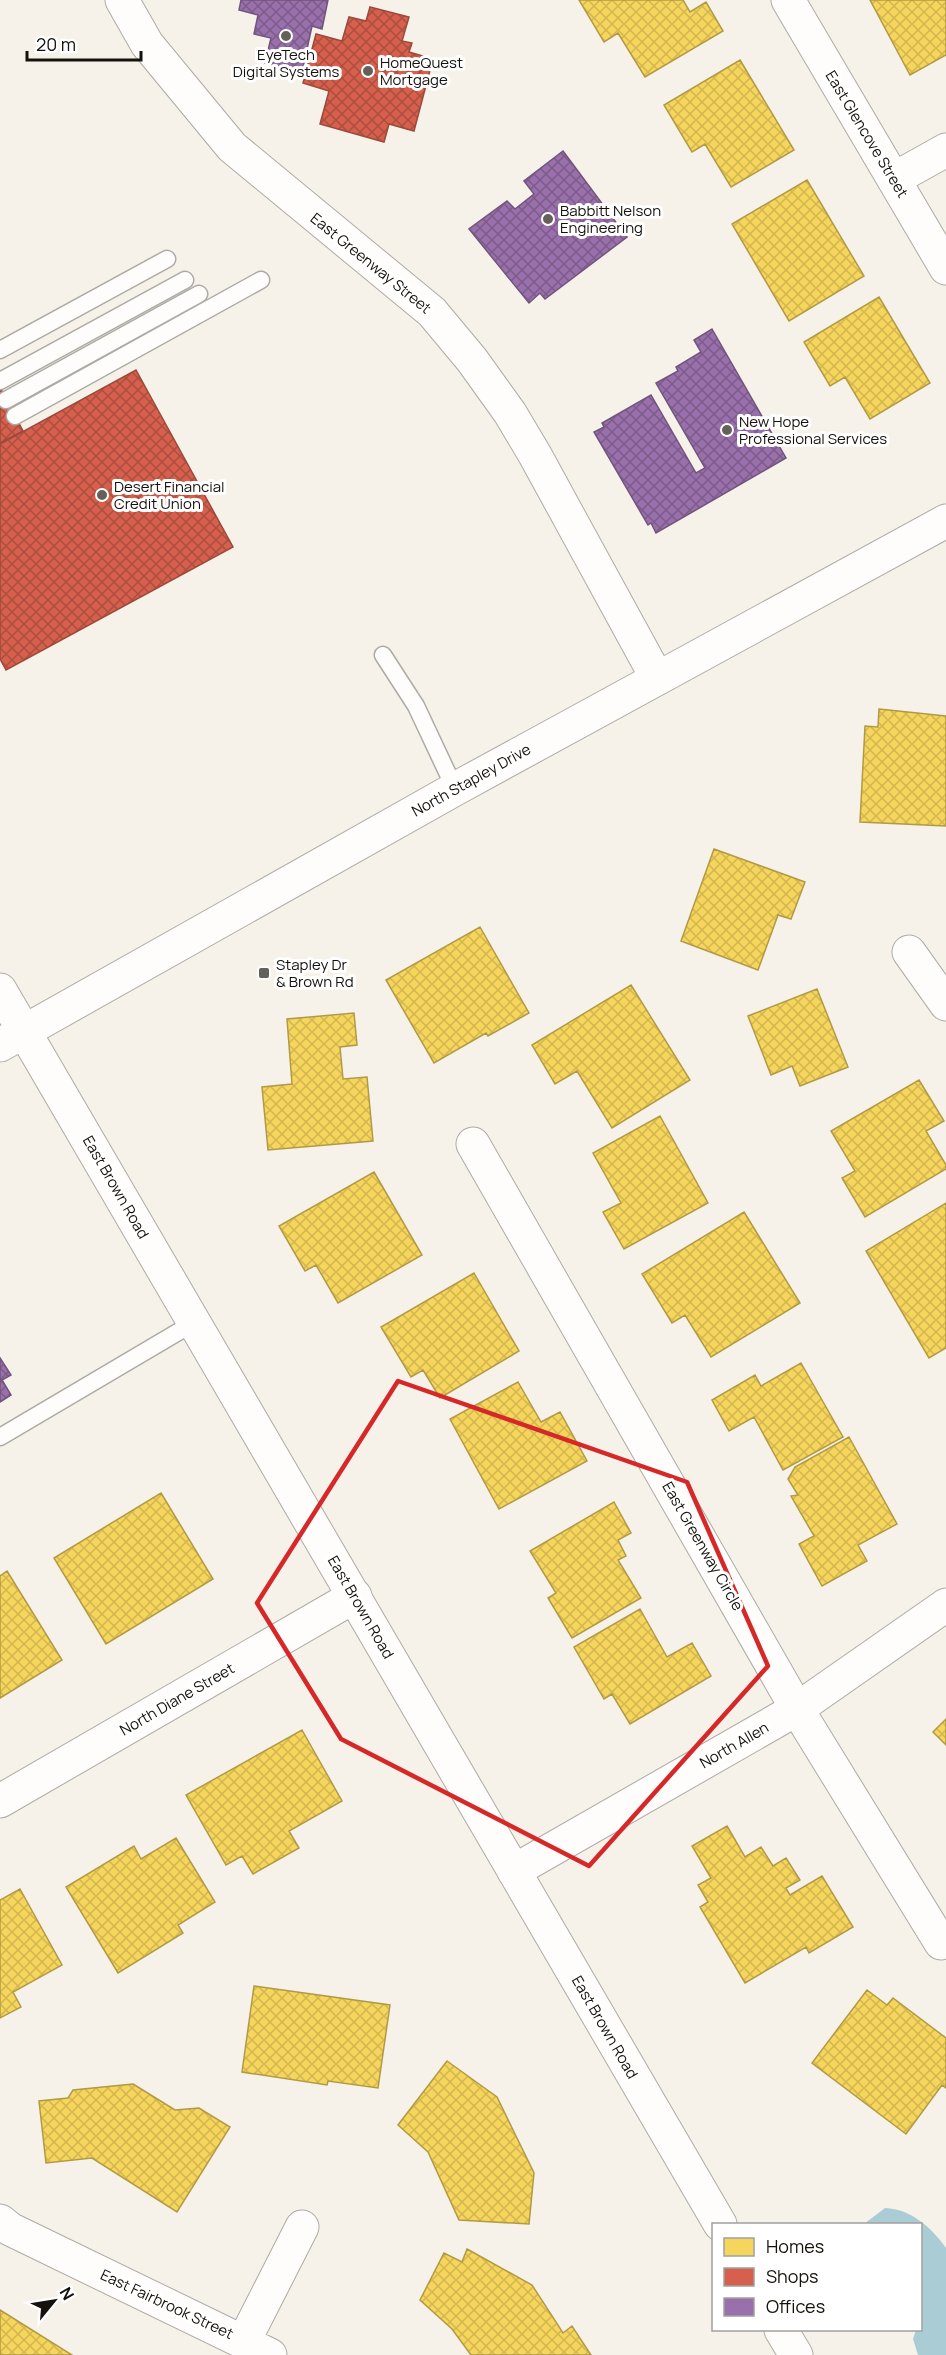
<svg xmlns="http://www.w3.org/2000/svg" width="946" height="2355" viewBox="0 0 946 2355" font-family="Manrope,sans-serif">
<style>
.water{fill:#a9ccd5}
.homes{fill:url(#homes-cross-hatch);stroke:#b29a44;stroke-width:1.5}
.shops{fill:url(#shops-cross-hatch);stroke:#9c493a;stroke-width:1.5}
.offices{fill:url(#offices-cross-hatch);stroke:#71547c;stroke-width:1.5}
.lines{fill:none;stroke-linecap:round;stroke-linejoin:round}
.lane-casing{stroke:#aeaba5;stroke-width:19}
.street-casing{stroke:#aeaba5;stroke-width:35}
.secondary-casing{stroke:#aeaba5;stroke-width:35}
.lane{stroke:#fefdfc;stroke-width:16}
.street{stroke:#fefdfc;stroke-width:33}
.secondary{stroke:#fefdfc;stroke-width:33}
.marked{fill:none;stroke:#d62828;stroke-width:4.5;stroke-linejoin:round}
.poi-dot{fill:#64605a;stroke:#fff;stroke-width:2}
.labels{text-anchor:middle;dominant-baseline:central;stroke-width:6;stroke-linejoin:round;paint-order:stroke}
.poi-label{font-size:15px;fill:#15120d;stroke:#fff;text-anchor:start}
.street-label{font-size:15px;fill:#15120d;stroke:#fff}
</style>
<defs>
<pattern id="homes-cross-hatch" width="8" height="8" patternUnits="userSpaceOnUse" patternTransform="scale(1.5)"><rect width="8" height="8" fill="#f6d55c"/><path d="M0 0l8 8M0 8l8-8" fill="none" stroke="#d2b64f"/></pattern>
<pattern id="shops-cross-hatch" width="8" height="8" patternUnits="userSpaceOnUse" patternTransform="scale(1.5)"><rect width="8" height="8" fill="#d6604d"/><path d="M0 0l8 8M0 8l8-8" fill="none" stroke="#ac4e3e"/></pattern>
<pattern id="offices-cross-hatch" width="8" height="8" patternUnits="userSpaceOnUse" patternTransform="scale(1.5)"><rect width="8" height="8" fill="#9970ab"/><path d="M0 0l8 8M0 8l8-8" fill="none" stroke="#7c5b8a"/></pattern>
</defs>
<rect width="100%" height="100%" fill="#f6f2ea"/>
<path class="water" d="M885,2208c26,1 47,20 61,40v107h-28l-5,-16 3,-9h4v-106h-56z"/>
<path class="homes" d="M579,0h104l7,12 16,-10 17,29 -78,46 -27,-44 -14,9z
M870,0h76v55l-36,20z
M740,60l54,90 -63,37 -26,-43 -13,8 -28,-47z
M807,180l57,96 -75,45 -57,-97z
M879,297l51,86 -60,36 -25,-42 -15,9 -26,-44z
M879,709l67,7v110l-86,-4 5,-96 13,1z
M714,849l91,33 -14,37 -13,-4 -20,55 -77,-29z
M480,927l49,86 -41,23 -2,-3 -52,30 -48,-83z
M631,985l59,95 -78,48 -35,-57 -22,13 -23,-39z
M817,989l31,78 -48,19 -8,-20 -21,9 -23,-59z
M354,1013l3,32 -17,2 3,32 24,-2 6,64 -105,9 -6,-63 30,-3 -5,-65z
M919,1080l25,41 -18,10 20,34v4l-81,48 -23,-39 13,-7 -24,-40z
M660,1116l48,87 -84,46 -21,-37 18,-9 -28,-50z
M374,1172l48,83 -84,48 -22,-38 -11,6 -26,-45z
M946,1203v145l-17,10 -63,-107z
M744,1212l56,91 -89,54 -26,-42 -13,8 -30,-49z
M474,1273l45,78 -79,47 -17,-28 -12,7 -30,-50z
M801,1363l42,74 -60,33 -29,-53 -25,14 -17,-31 43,-25 6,11z
M518,1382l23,40 19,-10 27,49 -88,48 -49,-90z
M849,1437l48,87 -39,21 9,16 -45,25 -23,-42 15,-8 -23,-40 7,-1 -10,-16 7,-12z
M161,1493l52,86 -107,65 -52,-86z
M614,1502l17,31 -13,7 8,16 -8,4 23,38 -69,40 -24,-40 8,-5 -26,-42z
M7,1571l55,89 -62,38v-122z
M640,1609l27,48 25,-14 19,33 -81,48 -18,-30 -8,5 -30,-52z
M946,1719v26l-13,-13z
M302,1730l40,71 -53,30 10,17 -46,26 -11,-18 -16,9 -40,-70z
M727,1826l18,31 16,-10 12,19 13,-8 14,22 -14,8 4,7 32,-19 31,51 -44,26 -3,-6 -61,36 -45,-76 8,-5 -10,-17 13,-7 -19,-32z
M176,1838l39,64 -37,23 5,8 -65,40 -52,-86 68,-41 7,13z
M20,1889l42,76 -49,27 8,15 -21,11v-118z
M254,1986l136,19 -12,83 -50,-7 -1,4 -85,-13z
M867,1990l20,15 6,-7 53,40v50l-4,-3 -36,49 -94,-71z
M447,2061l50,36 37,76 -5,51 -70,-4 -31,-68 -30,-27z
M133,2084l42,26 24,-2 31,19 -53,85 -85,-54 -46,5 -7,-62 29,-3 5,-8z
M467,2249l65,36 31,48 9,-7 19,29h-120l-19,-26 -32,-29 24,-47 18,9z
M0,2310l72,45h-72z"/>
<path class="shops" d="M370,7l39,10 -7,24 10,2 -3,9 24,7 -19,72 -25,-7 -5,18 -64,-18 9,-33 -26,-8 13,-49 26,7 7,-24 17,4z
M136,370l97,177 -227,123 -6,-11v-215z
M0,387l23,44 -23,12z"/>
<path class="offices" d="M241,0h87l-6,29 -10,-3 -10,46 -37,-9 6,-25 -17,-4 4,-19 -19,-5z
M563,151l64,86 -82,62 -5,-6 -11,10 -60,-74 38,-28 8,8 19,-15 -10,-13z
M712,329l74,129 -130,75 -5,-10 -3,2 -54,-93 10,-5 -2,-4 49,-28 45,78 9,-5 -49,-85 22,-12 -2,-4 25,-15 -7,-12z
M0,1358l11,17 -9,5 9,15 -11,7z"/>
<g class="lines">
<g class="lane-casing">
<path id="lane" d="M0,350l167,-91
M0,381l185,-101
M6,400l193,-106
M15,416l246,-136
M383,655l33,51 39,83
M0,1437l195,-115"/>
</g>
<g class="street-casing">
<path id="street" d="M122,0l25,44 85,103 200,165 40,48 38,53 25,42 122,223
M788,0l158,268
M894,179l52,-29
M909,952l37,52
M473,1144l324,565 144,234
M0,1801l355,-205
M514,1871l283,-162 149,-104
M0,2221l10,8 260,126
M244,2341l58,-114"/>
</g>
<g class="secondary-casing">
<path id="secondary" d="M0,990l720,1234
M0,1045l455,-256 491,-268
M781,2330l15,25"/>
</g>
<use href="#lane" class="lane"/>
<use href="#street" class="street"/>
<use href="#secondary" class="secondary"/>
</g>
<path class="marked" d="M398,1381l289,101 81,184 -179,200 -248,-127 -84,-136z"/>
<g class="poi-dot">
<circle cx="286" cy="36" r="6"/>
<circle cx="368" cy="71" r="6"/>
<circle cx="548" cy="219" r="6"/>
<circle cx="727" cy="430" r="6"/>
<circle cx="102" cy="495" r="6"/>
<rect x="258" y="967" width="12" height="12" rx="3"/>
</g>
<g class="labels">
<g class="poi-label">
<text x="286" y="54" text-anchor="middle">EyeTech<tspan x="286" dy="17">Digital Systems</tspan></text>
<text x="380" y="62">HomeQuest<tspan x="380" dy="17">Mortgage</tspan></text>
<text x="560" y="210">Babbitt Nelson<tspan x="560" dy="17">Engineering</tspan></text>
<text x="739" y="421">New Hope<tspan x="739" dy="17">Professional Services</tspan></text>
<text x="114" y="486">Desert Financial<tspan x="114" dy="17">Credit Union</tspan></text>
<text x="276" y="964">Stapley Dr<tspan x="276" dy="17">&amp; Brown Rd</tspan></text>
</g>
<g class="street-label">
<text transform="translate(867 134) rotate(59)">East Glencove Street</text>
<text transform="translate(371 263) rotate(39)">East Greenway Street</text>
<text transform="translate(471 780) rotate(-29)">North Stapley Drive</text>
<text transform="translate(116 1187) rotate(60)">East Brown Road</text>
<text transform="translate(703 1546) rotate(60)">East Greenway Circle</text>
<text transform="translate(361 1607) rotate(60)">East Brown Road</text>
<text transform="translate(177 1699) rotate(-30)">North Diane Street</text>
<text transform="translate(734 1745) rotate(-30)">North Allen</text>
<text transform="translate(605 2027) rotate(60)">East Brown Road</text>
<text transform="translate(167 2304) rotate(25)">East Fairbrook Street</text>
</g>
</g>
<rect x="712" y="2223" width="210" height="108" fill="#ffffff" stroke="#a1a09e" stroke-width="1.5"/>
<rect x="724" y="2238" width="30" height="18" fill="#f6d55c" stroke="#a1a09e" stroke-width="1.5"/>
<text x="766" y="2253" font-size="18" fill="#15120d">Homes</text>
<rect x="724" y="2268" width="30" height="18" fill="#d6604d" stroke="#a1a09e" stroke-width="1.5"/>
<text x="766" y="2283" font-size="18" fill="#15120d">Shops</text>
<rect x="724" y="2298" width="30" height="18" fill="#9970ab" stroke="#a1a09e" stroke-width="1.5"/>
<text x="766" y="2313" font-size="18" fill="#15120d">Offices</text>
<g transform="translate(54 2301) rotate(60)" stroke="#ffffff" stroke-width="4.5" paint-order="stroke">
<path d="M0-4.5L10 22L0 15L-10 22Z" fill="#15120d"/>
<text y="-9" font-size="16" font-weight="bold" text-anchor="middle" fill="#15120d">N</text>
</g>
<path d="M27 51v9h114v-9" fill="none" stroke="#15120d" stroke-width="3"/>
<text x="36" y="51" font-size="18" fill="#15120d" stroke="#ffffff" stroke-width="4.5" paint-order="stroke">20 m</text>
</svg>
